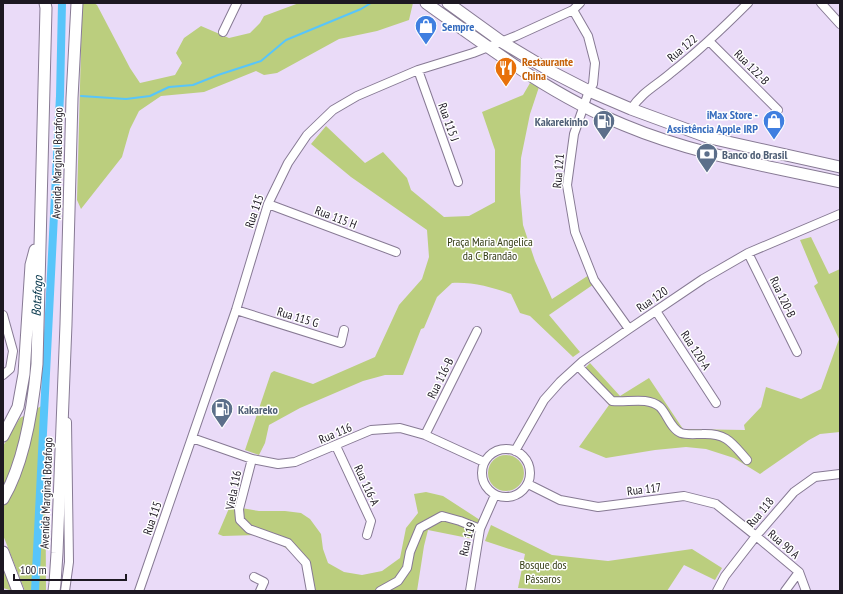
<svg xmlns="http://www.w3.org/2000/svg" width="843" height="594" viewBox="0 0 843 594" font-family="'PT Sans Narrow',sans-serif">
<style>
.green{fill:#bbce7e}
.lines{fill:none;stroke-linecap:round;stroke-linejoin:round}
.stream{stroke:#58c5fa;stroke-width:2}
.canal{stroke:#58c5fa;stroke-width:8}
.minor-casing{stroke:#877a94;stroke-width:10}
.major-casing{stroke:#877a94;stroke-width:13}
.minor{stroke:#fff;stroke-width:8}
.major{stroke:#fff;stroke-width:11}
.labels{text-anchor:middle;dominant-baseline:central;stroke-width:3;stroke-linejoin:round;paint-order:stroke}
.shop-label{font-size:12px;font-weight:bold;fill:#366cbe;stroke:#fff;text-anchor:start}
.street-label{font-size:12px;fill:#1d1822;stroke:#fff}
.food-label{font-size:12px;font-weight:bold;fill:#c56008;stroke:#fff;text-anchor:start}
.service-label{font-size:12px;font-weight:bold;fill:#4e5e75;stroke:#fff;text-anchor:start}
.park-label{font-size:12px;fill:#353d15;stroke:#fff}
.water-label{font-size:13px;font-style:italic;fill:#003247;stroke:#fff}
</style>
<rect width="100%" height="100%" fill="#eadbf8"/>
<path class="green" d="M81,3h13l3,2 33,63 10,15 35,-8 7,-12 -6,-10 8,-15 17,-12 28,12 21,-5 10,-10 4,-7 35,-13h114l-4,17 -32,11 -38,8 -62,34 -13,2 -8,-4 -52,21 -43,4 -22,15 -9,18 -8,28 -41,52 -4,-9 5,-190z
M530,83l9,4 -9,27 -9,44 -1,34 3,33 12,36 17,38 37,-24 5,9 -45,31 31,37 -7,5 -43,-41 -10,-3 -9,-19c-20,-7 -38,-12 -59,-11l-15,14 -13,31 -3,1 -18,46h-18l-22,6 -63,27 -31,17 -4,18 -6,12 -14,-5 26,-77 3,-2 39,13 62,-27 24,-52 23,-26 7,-22 -2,-27 -76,-53 -40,-33 15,-18 39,37 18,-11 24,26 4,12 33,27 25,-1 26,-14v-52l-13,-38 41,-17z
M811,237l18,37 11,-5v163l-20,2 -11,6 -49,34 -26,-16 -28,-9 -20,-2 -31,3 -49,8 -27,-11 30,-42 -28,-33 9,-9 30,33 29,-18 34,51 62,1 -1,-5 17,-18 5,-20 35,12 20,-10 18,-50 -25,-53 4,-3 -18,-43z
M45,404l1,187h-21l-22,-56v-89l17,-28z
M488 473a18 18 0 1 1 36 0a18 18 0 1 1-36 0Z
M426,492l17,4 37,24 -7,19 -45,-9 -4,16 -7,45h-107l-9,-33 -29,-19 -15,-4 -34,1 -5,-2 12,-28 29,5h26l16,2 9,6 11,15 2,15 5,14 16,9 18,3 20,-4 18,-13 6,-30 12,-15 -4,-19z
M491,525l61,30 56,6 84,-12 30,19 -7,12 -31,-15 -17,26h-103l-46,-3 7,-34 -40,-13z
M3,567l10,24 -10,-3z"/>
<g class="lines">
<path class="stream" d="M60,96h3
M81,96l45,3 24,-3 19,-9 24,-2 25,-10 43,-14 25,-21 75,-31 10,-6"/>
<path class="canal" d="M35,591l25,-495 2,-93"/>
<g class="minor-casing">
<path id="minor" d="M821,3l19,21
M573,10l15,26 7,27 -2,21 -4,7 -15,43 -7,51 8,47 19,48 35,49
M223,32l14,-29
M709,41l69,69
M418,70l40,112
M631,109c12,-18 25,-23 41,-37 27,-21 52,-45 76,-69
M268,204l128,48
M748,253l49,99
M236,310l105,33 3,-13
M656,311l60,92
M3,315l10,36 -3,18 -7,6
M578,366l34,35c15,2 35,-5 48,6 7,7 11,22 21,26 6,2 14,1 21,1 25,-1 30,9 45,26
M425,435l52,-104
M192,438l60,21 26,5 17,-2 76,-32 29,-2 25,7 59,27
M336,446l35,75 -4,14
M482 473a24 24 0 1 1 48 0a24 24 0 1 1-48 0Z
M515,451l29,-51 16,-18 23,-21 46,-32 74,-50 45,-26 92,-39
M252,459l-13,50 1,11 9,9 39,14 18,20 5,28
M528,484l32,16 38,7 86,-11 32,8 40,32 43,36 7,19
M254,577l10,5 -4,9
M65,591l4,-29 -2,-140
M139,591l97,-281 32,-106 20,-41 19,-28 26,-25 24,-14 61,-26 55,-17 43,-17 57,-26 7,-7
M380,591l18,-10 9,-13 3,-16 10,-24 22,-12 18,5 20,8
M470,591l10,-62 15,-34
M717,591l8,-15 31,-40 38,-44 21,-15 25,-3
M785,591l14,-19"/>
</g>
<g class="major-casing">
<path id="major" d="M426,3c63,45 125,92 198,122 69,29 143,41 216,57
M448,3l54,39 50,30 37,19 42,18 79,29 130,29
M3,436l15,-29 6,-33 7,-109 4,-15
M3,499c22,-37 30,-92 34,-135l9,-356 -1,-5
M3,552l15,39
M54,591l1,-8 2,-30 9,-229 6,-226 5,-95"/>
</g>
<use href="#minor" class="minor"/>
<use href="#major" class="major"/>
</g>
<defs>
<g id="shop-pin" transform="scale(1.15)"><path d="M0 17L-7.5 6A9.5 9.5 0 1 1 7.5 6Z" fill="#3f7fe0" stroke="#fff"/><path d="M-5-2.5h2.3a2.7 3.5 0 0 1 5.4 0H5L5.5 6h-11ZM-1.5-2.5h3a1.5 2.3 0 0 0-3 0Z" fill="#fff"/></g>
<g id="restaurant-pin" transform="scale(1.15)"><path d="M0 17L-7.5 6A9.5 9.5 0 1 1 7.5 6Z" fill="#e8710a" stroke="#fff"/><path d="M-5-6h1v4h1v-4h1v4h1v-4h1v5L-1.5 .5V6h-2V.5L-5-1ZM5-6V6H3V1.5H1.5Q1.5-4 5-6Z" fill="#fff"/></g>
<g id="fuel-pin" transform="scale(1.15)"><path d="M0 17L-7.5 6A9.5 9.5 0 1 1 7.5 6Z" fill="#5c6f8a" stroke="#fff"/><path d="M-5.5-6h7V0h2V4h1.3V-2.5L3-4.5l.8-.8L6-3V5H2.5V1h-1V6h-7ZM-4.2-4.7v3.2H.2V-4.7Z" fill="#fff"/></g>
<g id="bank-pin" transform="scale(1.15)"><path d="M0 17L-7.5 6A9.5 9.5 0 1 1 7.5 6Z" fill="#5c6f8a" stroke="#fff"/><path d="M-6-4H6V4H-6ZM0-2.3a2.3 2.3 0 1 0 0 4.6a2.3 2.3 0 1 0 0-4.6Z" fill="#fff"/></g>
</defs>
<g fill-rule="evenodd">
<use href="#shop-pin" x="426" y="26"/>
<use href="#restaurant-pin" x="506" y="68"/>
<use href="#fuel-pin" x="604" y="121"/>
<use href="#shop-pin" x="774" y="121"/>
<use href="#bank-pin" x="707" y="154"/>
<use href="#fuel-pin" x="222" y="409"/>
</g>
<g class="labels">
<g class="shop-label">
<text x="442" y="26">Sempre</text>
<text x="758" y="114" text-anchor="end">iMax Store -<tspan x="758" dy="14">Assistência Apple IRP</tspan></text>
</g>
<g class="street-label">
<text transform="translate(682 48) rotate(-40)">Rua 122</text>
<text transform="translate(752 67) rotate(45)">Rua 122-B</text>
<text transform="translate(449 122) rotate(70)">Rua 115 J</text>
<text transform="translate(57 163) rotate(-89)">Avenida Marginal Botafogo</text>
<text transform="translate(558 171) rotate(-85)">Rua 121</text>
<text transform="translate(254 211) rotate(-71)">Rua 115</text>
<text transform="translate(336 217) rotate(21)">Rua 115 H</text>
<text transform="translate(783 297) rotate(64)">Rua 120-B</text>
<text transform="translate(652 299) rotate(-34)">Rua 120</text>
<text transform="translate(298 317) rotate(17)">Rua 115 G</text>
<text transform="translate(696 350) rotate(57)">Rua 120-A</text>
<text transform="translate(440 378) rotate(-64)">Rua 116-B</text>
<text transform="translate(335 433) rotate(-23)">Rua 116</text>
<text transform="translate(367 485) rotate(65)">Rua 116-A</text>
<text transform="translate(644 489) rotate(-7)">Rua 117</text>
<text transform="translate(233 490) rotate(-79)">Viela 116</text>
<text transform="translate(46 493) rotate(-88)">Avenida Marginal Botafogo</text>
<text transform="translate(760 512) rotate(-50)">Rua 118</text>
<text transform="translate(152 518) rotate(-71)">Rua 115</text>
<text transform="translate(467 539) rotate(-76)">Rua 119</text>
<text transform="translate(784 544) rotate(41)">Rua 90 A</text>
</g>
<g class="food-label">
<text x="522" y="61">Restaurante<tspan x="522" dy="14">China</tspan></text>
</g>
<g class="service-label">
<text x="588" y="121" text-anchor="end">Kakarekinho</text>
<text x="722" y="154">Banco do Brasil</text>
<text x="238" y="409">Kakareko</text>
</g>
<g class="park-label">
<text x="490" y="241">Praça Maria Angelica<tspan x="490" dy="14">da C Brandão</tspan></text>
<text x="543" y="564">Bosque dos<tspan x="543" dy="14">Pássaros</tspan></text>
</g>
<g class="water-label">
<text transform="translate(37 296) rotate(-87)">Botafogo</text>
</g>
</g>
<rect width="843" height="594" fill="none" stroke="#1d1822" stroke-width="8"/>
<path d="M14 574v6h112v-6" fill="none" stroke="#1d1822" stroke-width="2"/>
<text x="20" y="574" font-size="12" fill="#1d1822" stroke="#ffffff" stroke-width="3" paint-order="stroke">100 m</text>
</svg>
